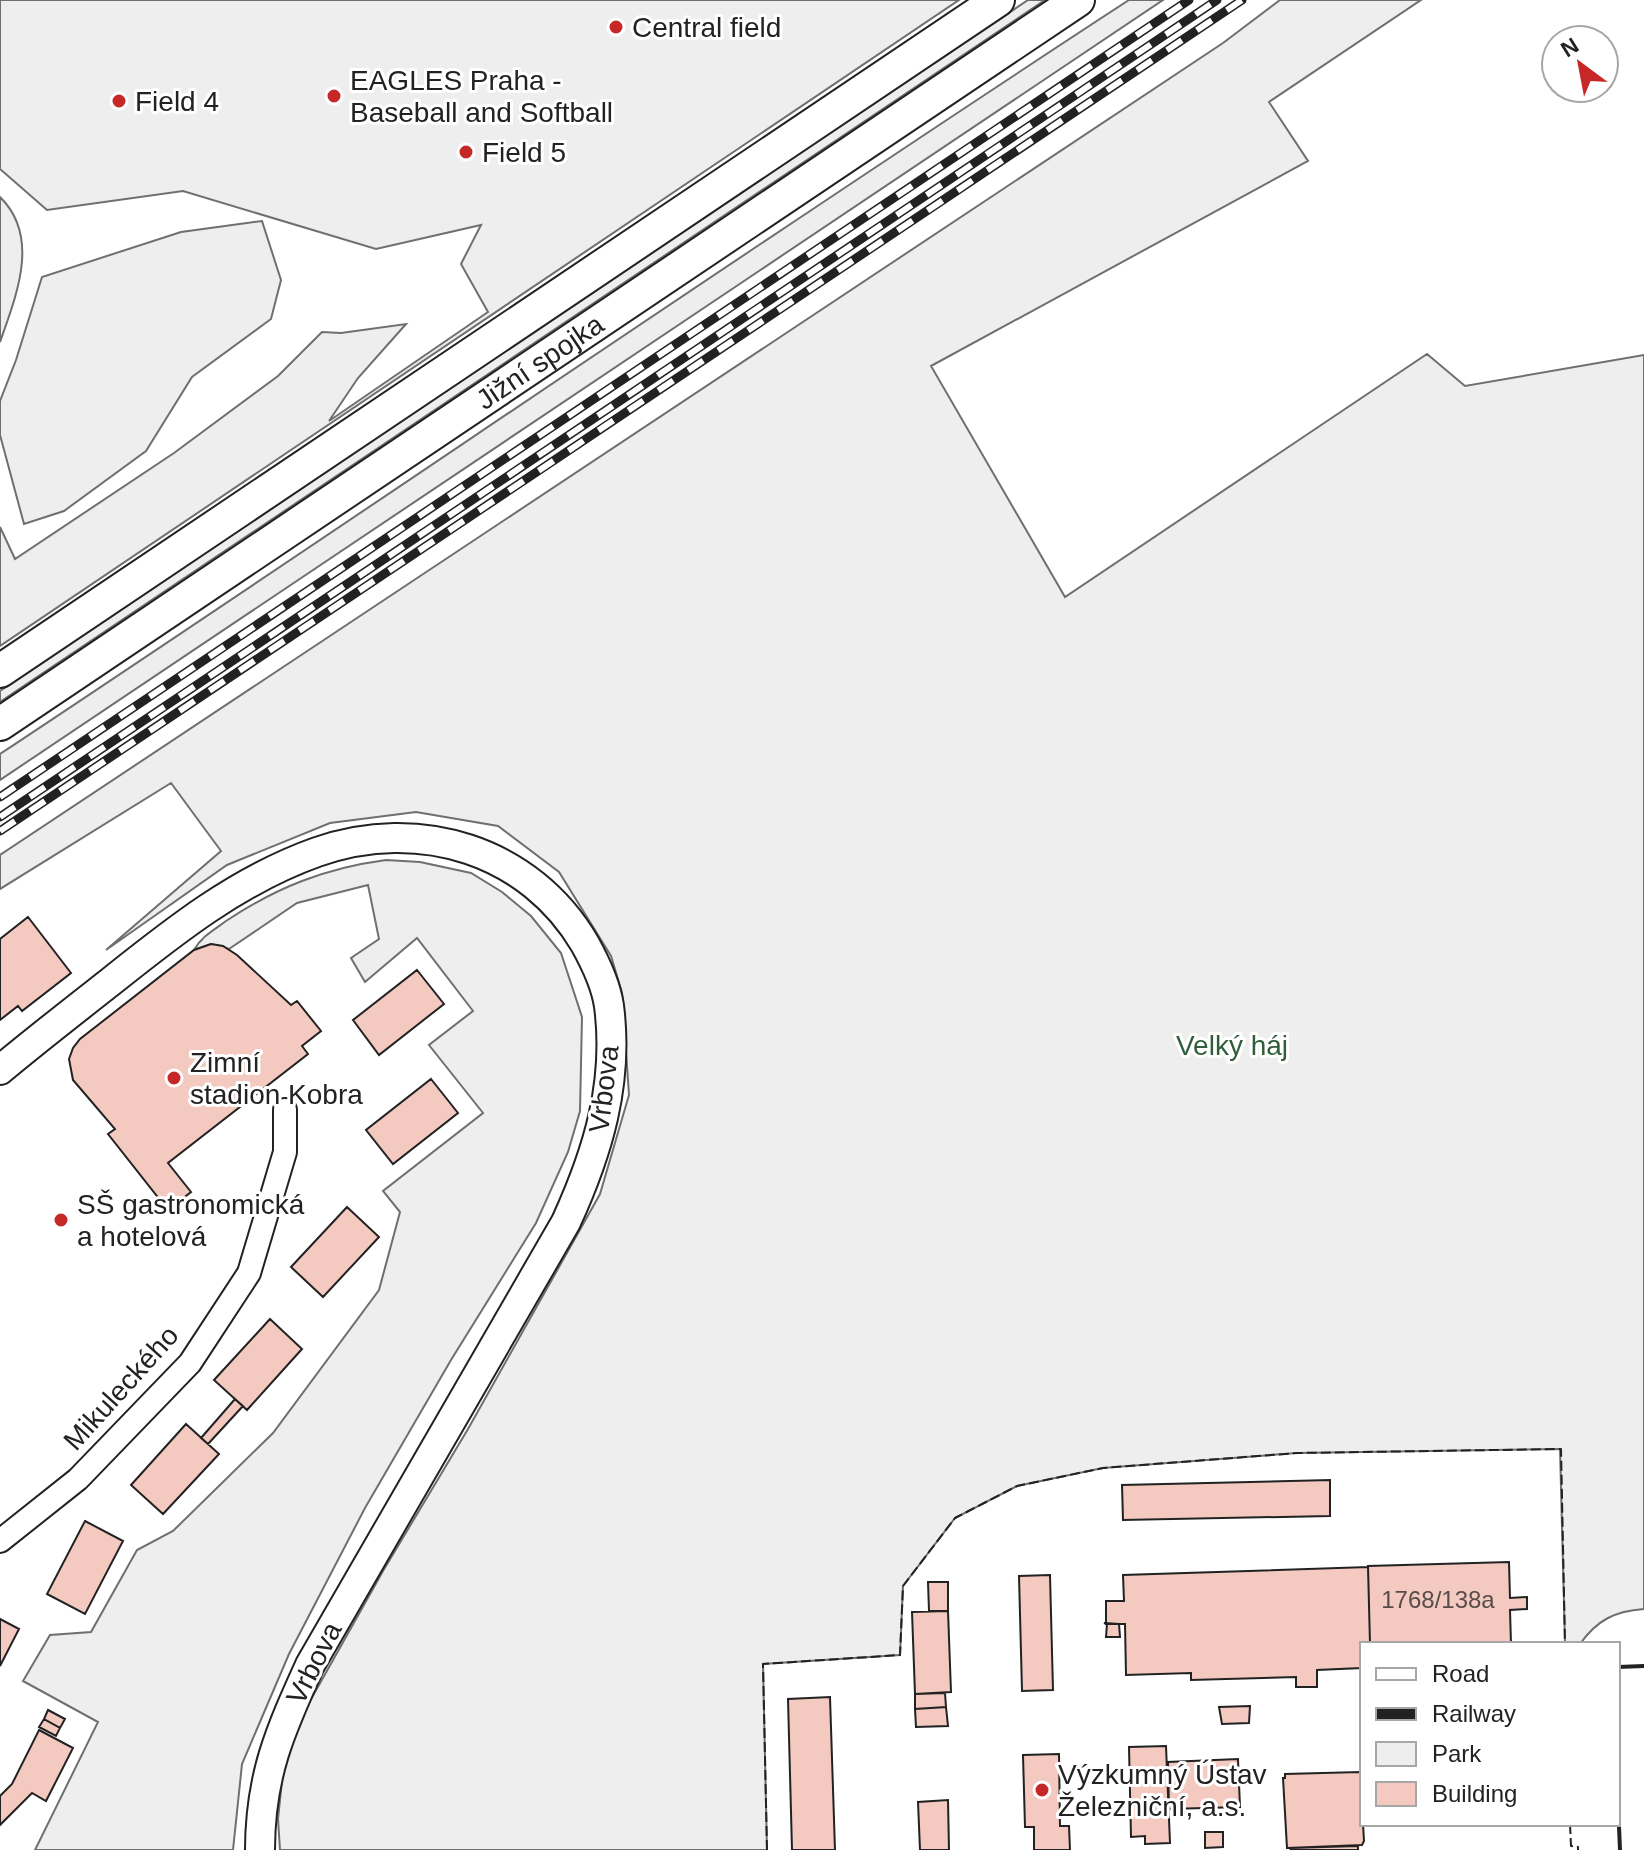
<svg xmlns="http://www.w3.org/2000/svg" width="1644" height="1850" viewBox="0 0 1644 1850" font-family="Helvetica,sans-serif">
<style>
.green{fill:#eee;stroke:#6f6f6f;stroke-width:2}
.building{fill:#f3c9c0;stroke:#222;stroke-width:2}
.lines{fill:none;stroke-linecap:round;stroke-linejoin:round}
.minor-casing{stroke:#222;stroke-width:26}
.major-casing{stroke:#222;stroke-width:32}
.highway-casing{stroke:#222;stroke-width:36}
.minor{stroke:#fff;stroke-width:22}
.major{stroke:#fff;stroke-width:28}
.highway{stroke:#fff;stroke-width:32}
.rail-casing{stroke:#222;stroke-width:9}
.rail{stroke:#fff;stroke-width:6;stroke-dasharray:18;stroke-linecap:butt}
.fence{stroke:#222;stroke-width:2;stroke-dasharray:10 4;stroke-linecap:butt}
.wall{stroke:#222;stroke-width:4}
.poi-dot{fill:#c62828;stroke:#fff;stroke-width:3}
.labels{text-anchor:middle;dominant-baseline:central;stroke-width:6;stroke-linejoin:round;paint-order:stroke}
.number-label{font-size:24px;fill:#564c4a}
.poi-label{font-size:28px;fill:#222;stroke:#fff;text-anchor:start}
.street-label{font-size:28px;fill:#222;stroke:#fff}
.park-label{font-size:28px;fill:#2f5e38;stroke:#fff}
</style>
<rect width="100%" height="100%" fill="#fff"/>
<path class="green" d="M0,0h959l-959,646v-119l15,32 159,-106 104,-77 44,-44 19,1 65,-9 -48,54 -29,43 159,-109 -27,-48 20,-39 -105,24 -193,-58 -136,19 -47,-41z
M1028,0h17l-1045,702v-11z
M1129,0h34l-1163,780v-26c377,-250 750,-507 1129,-754z
M1280,0h141l-152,102 39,59 -377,205 134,231 362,-243 38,32 179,-31v1254c-29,2 -47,11 -64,35h-15l-5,-195 -263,4 -194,15 -86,18 -62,32 -52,68 -3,69 -137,9 4,186h-487l-2,-31 5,-48 18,-54 82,-146 85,-142 132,-235 29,-99 -7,-102 -11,-37 -52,-84 -61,-46 -82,-14 -86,11 -103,42 -121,85 115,-99 -50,-68 -171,106v-34l1223,-812z
M0,197c41,40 16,99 0,145z
M262,221l19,59 -10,39 -79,58 -46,74 -82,60 -40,13 -24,-89v-34l16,-41 26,-83 139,-45z
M386,860l34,2 51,11 31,19 29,24 30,37 21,64 -2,94 -12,41 -32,71 -85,137 -86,148 -76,146 -47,110 -9,86h-198l63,-128 -75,-41 27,-46 41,-3 46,-82 36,-19 100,-98 106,-143 21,-78 -17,-21 100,-78 -54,-68 44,-34 -56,-73 -52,44 -14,-24 28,-19 -11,-54 -71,18 -68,46 -18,-5 -17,6c8,-14 20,-20 32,-29 51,-34 100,-53 160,-61z"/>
<path class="building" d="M28,917l43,56 -49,38 -4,-5 -18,14v-81z
M211,944l12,2 14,9 54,50 6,-4 24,30 -19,15 6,8 -140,109 23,29 -23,18 -60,-76 7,-5 -42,-49 -4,-21 4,-11 7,-9 114,-89z
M417,970l27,34 -65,51 -26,-35z
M431,1079l27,34 -65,51 -27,-34z
M347,1207l32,30 -56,60 -32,-30z
M270,1319l32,30 -55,61 -33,-30z
M235,1399l8,7 -35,38 -7,-6z
M186,1424l33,30 -56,60 -32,-29z
M1330,1480v36l-207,4 -1,-35z
M85,1521l38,20 -38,73 -38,-20z
M1509,1562l1,36 17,-1v12l-17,1 1,34h-141l-2,-78z
M1368,1567l2,77h-8v24l-45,2v17h-21v-10l-105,3v-7l-65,2 -1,-51h-19v-23h18l-1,-26z
M1050,1575l3,115 -31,1 -3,-115z
M928,1582h20v29h-19z
M948,1611l3,81 -36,2 -3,-82z
M0,1619l19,10 -19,37z
M1104,1623l15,1 1,13h-14l1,-13z
M945,1693l1,14 -31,2v-15z
M830,1697l5,153h-43l-4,-151z
M1250,1706l-1,17 -27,1 -3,-17z
M946,1707l2,19 -32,1 -1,-18z
M48,1710l17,9 -5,9 -16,-9z
M44,1719l16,9 -4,8 -17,-9z
M39,1730l34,18 -27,53 -14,-8 -32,32v-29l12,-12z
M1166,1746l4,97 -25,1v-8l-14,1 -2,-90z
M1059,1754l1,72h9l1,24h-36v-23h-9l-2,-72z
M1238,1759l2,48 -71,2 -1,-47z
M1360,1772l4,69 -2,4 -75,3 -4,-70h2v-4z
M948,1800l1,50h-29l-2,-48z
M1205,1832h18v15l-18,1z
M1358,1846v4h-67l-1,-2z"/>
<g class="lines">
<g class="minor-casing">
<path id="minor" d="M0,1541l78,-62 112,-116 59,-90 36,-121v-42"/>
</g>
<g class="major-casing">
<path id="major" d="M0,1070c36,-30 72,-58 109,-87 65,-52 129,-103 208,-131 102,-36 213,-2 268,92 10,18 21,41 24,62 10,77 -11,146 -43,216l-256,443c-30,66 -50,111 -50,185"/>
</g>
<g class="highway-casing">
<g id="highway">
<path d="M0,671l998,-671"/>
<path id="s1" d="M0,724l1078,-724"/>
</g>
</g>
<use href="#minor" class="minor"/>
<use href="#major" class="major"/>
<use href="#highway" class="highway"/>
<g class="rail-casing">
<path id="rail" d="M0,797l1189,-797
M0,817l1217,-817
M0,831l1242,-831"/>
</g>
<use href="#rail" class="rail"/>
<path class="fence" d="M1570,1824l1,22 7,1v3
M767,1850l-4,-186 137,-9 3,-69 52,-68 62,-32 86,-18 194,-15 264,-4 4,195"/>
<path class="wall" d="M1618,1667l26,-1
M1618,1803l2,47"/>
</g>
<g class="poi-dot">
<circle cx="616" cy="27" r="8"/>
<circle cx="334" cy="96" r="8"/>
<circle cx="119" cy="101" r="8"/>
<circle cx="466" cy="152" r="8"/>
<circle cx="174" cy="1078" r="8"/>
<circle cx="61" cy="1220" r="8"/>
<circle cx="1042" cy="1790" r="8"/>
</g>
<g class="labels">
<g class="number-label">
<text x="1438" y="1599">1768/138a</text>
</g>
<g class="poi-label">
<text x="632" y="27">Central field</text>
<text x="350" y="80">EAGLES Praha -<tspan x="350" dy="32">Baseball and Softball</tspan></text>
<text x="135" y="101">Field 4</text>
<text x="482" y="152">Field 5</text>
<text x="190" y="1062">Zimní<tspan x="190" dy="32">stadion Kobra</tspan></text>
<text x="77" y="1204">SŠ gastronomická<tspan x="77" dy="32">a hotelová</tspan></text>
<text x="1058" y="1774">Výzkumný Ústav<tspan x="1058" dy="32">Železniční, a.s.</tspan></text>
</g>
<g class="street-label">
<text stroke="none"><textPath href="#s1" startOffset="650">Jižní spojka</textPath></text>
<text transform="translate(604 1089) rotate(-83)">Vrbova</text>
<text transform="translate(121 1388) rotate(-48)">Mikuleckého</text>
<text transform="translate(314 1663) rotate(-63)">Vrbova</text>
</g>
<g class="park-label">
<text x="1232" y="1045">Velký háj</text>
</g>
</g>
<rect x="1360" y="1642" width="260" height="184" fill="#ffffff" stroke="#a7a7a7" stroke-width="2"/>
<rect x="1376" y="1668" width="40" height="12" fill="#ffffff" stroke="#a7a7a7" stroke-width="2"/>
<text x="1432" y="1682" font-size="24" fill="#222222">Road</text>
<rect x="1376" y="1708" width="40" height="12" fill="#222222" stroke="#a7a7a7" stroke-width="2"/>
<text x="1432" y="1722" font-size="24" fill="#222222">Railway</text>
<rect x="1376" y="1742" width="40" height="24" fill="#eeeeee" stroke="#a7a7a7" stroke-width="2"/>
<text x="1432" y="1762" font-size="24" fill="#222222">Park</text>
<rect x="1376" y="1782" width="40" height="24" fill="#f3c9c0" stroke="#a7a7a7" stroke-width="2"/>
<text x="1432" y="1802" font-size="24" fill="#222222">Building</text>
<g transform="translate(1580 64) rotate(328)"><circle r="38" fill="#ffffff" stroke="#a7a7a7" stroke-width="2"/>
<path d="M0-6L14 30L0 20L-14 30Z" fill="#c62828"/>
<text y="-12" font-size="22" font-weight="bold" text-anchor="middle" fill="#222222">N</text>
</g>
</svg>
